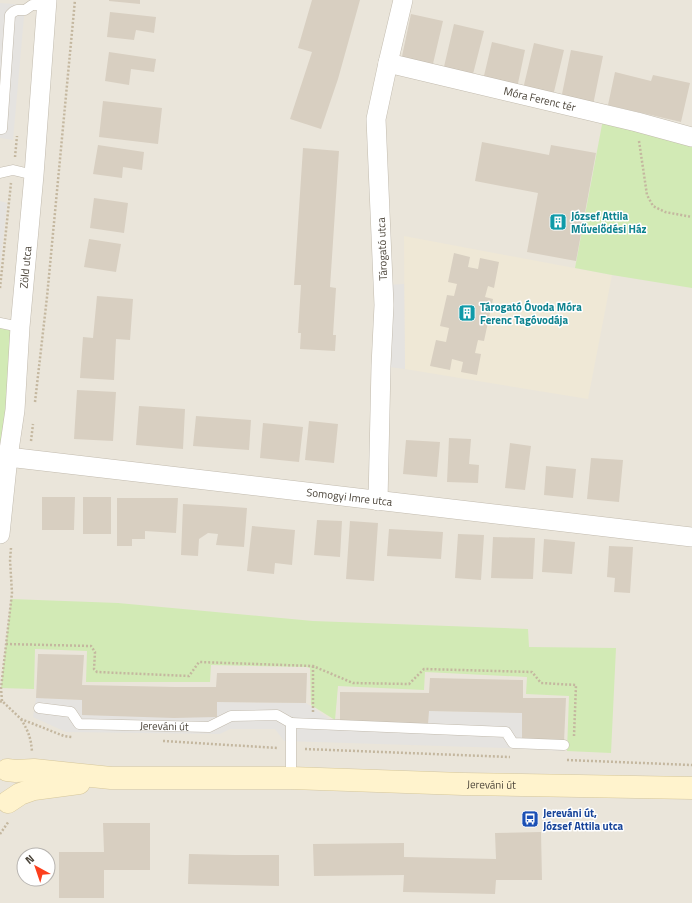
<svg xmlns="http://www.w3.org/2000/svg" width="692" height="903" viewBox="0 0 692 903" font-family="'Titillium Web',sans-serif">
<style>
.residential{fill:#eae5da;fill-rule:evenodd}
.education{fill:#efe8d6}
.green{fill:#d2eab5}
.parking{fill:#e5e3e0}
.building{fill:#d8cfc1}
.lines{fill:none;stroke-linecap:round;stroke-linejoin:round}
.lane-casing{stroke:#c2bbae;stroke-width:11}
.street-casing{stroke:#c2bbae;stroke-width:20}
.secondary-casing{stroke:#d6c79b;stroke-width:23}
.path{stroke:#c4b79f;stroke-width:2.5;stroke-dasharray:2 2;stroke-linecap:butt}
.lane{stroke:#fff;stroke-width:10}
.street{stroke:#fff;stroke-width:19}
.secondary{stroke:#fff3cd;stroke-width:22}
.labels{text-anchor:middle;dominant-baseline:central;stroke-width:3;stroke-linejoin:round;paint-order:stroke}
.street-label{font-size:11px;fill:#4b4439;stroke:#fff}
.culture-label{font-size:11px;font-weight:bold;fill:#0d838f;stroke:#fff;text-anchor:start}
.transit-label{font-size:11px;font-weight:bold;fill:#164399;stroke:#fff;text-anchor:start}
</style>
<rect width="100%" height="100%" fill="#f6f3ec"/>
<path class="residential" d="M0,0h692v903h-692zM24,855h24v24h-24z"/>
<path class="education" d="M404,236l208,39 -24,124 -183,-30z"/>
<path class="green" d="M604,114l88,23v151l-80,-13 -37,-7z
M0,323l20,4 -5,83 -15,34z
M11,599l107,4 195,18 215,8 1,18 87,1 -5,105 -44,-2 2,-55 -43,-2 1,-17 -102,-5 -1,18 -86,-4 -3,34 -24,-15 -1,-37 -4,-1 -95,-2 -1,17h-124l1,-31 -52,-2 -1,40 -33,-1z"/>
<path class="parking" d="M0,3l25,2 -12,135 -13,-2z
M0,201l7,2 -7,65z
M404,284l1,85 -24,-3 2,-81z
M36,698l46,2v15l134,2 1,-15 89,1 32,22 90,-1 1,-13 93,2v28l42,1v9l-59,-3 -221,-7 -9,-12h-45l-10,5 -154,-2 -33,-15z"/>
<path class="building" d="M109,0h31v4l-31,-3z
M312,0h48l-22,79 -17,50 -31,-10 22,-67 -14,-4z
M110,12l46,5 -2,16 -18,-3 -2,10 -27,-3z
M411,14l32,7 -11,47 -31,-7z
M454,24l30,7 -12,47 -29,-7z
M492,42l33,8 -8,38 -34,-8z
M534,43l30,7 -11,46 -30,-7z
M571,50l32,6 -10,49 -32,-6z
M109,52l47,7 -2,13 -23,-3 -2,16 -24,-4z
M615,72l36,9 2,-6 37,8 -9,39 -73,-17z
M103,101l59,7 -4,36 -59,-7z
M482,142l67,13 2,-10 45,8 -20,108 -49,-9 11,-59 -63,-12z
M98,145l46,7 -2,18 -19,-3 -1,11 -29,-4z
M303,148l36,3 -9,136 6,1 -3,47h3l-1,16 -35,-2 1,-16h-3l3,-48h-7z
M94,198l34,5 -4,30 -34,-5z
M89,239l32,5 -5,28 -32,-5z
M454,253l16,4 -2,10 10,2 2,-11 19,4 -5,26 -6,-2 -3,11 8,2 -9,42 -6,-1 -3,13 6,1 -4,21 -16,-3 2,-10 -11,-3 -2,11 -20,-4 6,-26 10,2 3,-14 -9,-2 7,-31 7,1 3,-12 -9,-2z
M97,296l36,3 -3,41 -14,-1 -2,41 -34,-2 3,-41 10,1z
M77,390l39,2 -3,49 -39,-2z
M139,406l46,3 -2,40 -47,-4z
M196,416l55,4 -2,30 -56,-4z
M309,421l29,3 -4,39 -29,-3z
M263,423l40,4 -4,35 -39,-4z
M449,438l22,1 -2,25 10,1 -1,18 -31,-1z
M406,440l34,2 -3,35 -34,-3z
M510,443l21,3 -6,44 -20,-2z
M591,458l32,2 -4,42 -32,-3z
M546,466l30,3 -3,29 -29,-3z
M42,497h33l-1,33h-32z
M83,497h28v37h-28z
M117,498h61l-2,35 -31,-2v8h-13v7h-15z
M183,504l37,2 27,2 -3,39 -28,-2 2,-11 -10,-1 -9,6 -1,17 -17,-1z
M317,520l25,1 -2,36 -26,-2z
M350,521l28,2 -4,58 -28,-2z
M252,526l43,4 -3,35 -17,-2 -1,11 -27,-3z
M389,529l54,3 -2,27 -54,-3z
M458,534l26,1 -3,45 -26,-2z
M493,537l42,1 -2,41 -42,-1z
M544,539l31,3 -3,32 -30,-2z
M609,546l24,1 -3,46 -16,-1 1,-14 -8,-1z
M38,654l46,1 -2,30 93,2h41l1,-14h90l-1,30 -89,-1v15l-43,1 -92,-3v-15l-46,-2z
M430,678l93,2v18h43l-2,44 -42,-1v-28l-93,-2 -1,13 -88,-1v-31l89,1z
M103,823h47v47h-46v28h-45v-46h45z
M541,832l1,48h-46l-1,14 -92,-2 1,-17 -90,1 -1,-32 91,-1v14l92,2 -1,-26z
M189,854l46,1h44v31l-91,-2z"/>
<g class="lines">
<g class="lane-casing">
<g id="lane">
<path d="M0,129h2l8,-114 3,-3 4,-2h8l7,-5h14"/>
<path d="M0,173l13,-3 21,5"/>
<path d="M0,323l20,4"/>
<path id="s1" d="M39,708l32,4 8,12 130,3 22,-11 46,-1 14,8"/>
<path d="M291,778v-55l215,9 7,11 51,2"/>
</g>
</g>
<g class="street-casing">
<g id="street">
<path id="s2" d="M388,63l249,59 55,15"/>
<path id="s3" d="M0,455l8,2 684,80"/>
<path d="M378,501l3,-135 3,-61 -8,-186 12,-56 15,-63"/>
<path id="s4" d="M0,534l8,-77 7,-47 5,-83 14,-152 13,-175"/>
</g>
</g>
<g class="secondary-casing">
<g id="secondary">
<path id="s5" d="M7,770l9,1 18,-1 77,8h180l172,6 229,4"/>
<path d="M8,802l12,-8 14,-5 45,-6"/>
</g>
</g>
<path class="path" d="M639,141l8,54 6,11 12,6 27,5
M15,157l2,-21
M0,288l11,-105
M35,402l12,-105 28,-297
M31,441l2,-17
M6,644l85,2 4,6 -1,17 3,3 92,4 10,-14 114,4 40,17 56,1 15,-15 108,3 9,11 35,2 -2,51
M313,666v46
M2,701l-1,-13 11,-95 -2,-33 1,-12
M0,702l2,-1 19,18 43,17 8,1
M21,719c7,12 10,18 11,33
M163,741l115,7
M305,749l205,8
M567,760l125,5
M0,834l9,-13"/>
<use href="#lane" class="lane"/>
<use href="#street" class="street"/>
<use href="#secondary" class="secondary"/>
</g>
<defs>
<g id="building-square" transform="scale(0.9)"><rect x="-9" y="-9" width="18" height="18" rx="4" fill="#0f9aa8" stroke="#fff"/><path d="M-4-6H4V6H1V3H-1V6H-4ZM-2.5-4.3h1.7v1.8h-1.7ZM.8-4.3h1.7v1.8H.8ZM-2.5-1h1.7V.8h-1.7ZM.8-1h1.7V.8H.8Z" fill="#fff"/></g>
<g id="bus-square" transform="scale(0.9)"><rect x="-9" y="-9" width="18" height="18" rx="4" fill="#1a4fb4" stroke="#fff"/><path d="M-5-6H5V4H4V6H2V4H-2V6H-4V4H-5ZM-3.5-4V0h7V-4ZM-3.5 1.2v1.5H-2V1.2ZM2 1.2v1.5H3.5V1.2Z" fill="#fff"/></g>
</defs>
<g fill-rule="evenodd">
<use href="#building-square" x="558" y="222"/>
<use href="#building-square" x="467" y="313"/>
<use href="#bus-square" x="530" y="819"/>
</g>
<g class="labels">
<g class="street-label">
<text stroke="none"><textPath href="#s2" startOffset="156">Móra Ferenc tér</textPath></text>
<text transform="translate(382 249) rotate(-92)">Tárogató utca</text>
<text stroke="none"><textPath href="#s4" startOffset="268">Zöld utca</textPath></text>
<text stroke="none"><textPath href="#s3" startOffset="352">Somogyi Imre utca</textPath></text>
<text stroke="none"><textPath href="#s1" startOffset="132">Jereváni út</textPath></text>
<text stroke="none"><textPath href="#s5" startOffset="485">Jereváni út</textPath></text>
</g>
<g class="culture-label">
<text x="571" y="216">József Attila<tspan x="571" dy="13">Művelődési Ház</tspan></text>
<text x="480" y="307">Tárogató Óvoda Móra<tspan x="480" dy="13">Ferenc Tagóvodája</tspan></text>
</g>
<g class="transit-label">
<text x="543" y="813">Jereváni út,<tspan x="543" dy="13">József Attila utca</tspan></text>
</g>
</g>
<g transform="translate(36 867) rotate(320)"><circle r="19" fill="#ffffff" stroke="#b7b4b0"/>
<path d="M0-3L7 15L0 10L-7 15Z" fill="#fc3f1d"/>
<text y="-6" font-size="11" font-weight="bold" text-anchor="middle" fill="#4b4439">N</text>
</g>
</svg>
